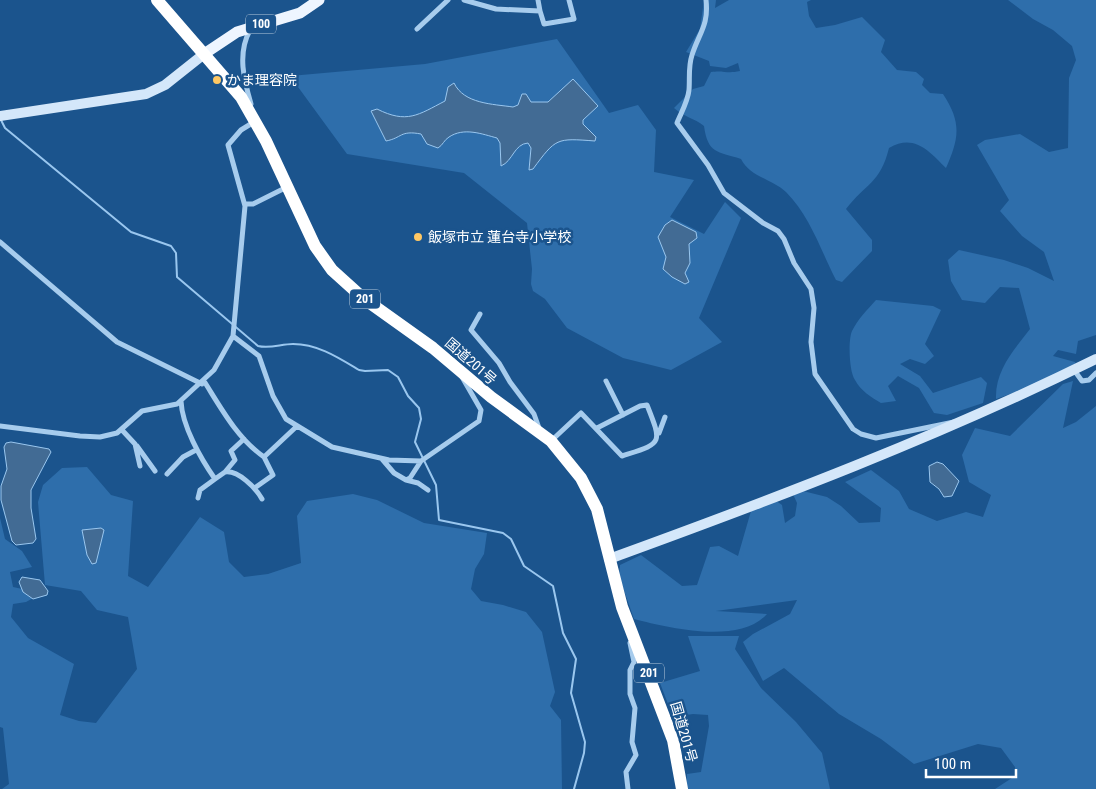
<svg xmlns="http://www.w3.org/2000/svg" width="1096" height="789" viewBox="0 0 1096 789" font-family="'Roboto Condensed','Noto Sans JP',sans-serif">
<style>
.green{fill:#2e6eab}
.water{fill:#426b94;stroke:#9ac7ef}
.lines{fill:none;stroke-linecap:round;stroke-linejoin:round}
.stream{stroke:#9ac7ef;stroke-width:2}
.street{stroke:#a7cced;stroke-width:5}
.secondary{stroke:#d4e7fa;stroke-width:10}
.primary{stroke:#eef5ff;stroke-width:11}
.highway{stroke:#fff;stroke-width:12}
.poi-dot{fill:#ffc864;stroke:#1b548d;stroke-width:2}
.labels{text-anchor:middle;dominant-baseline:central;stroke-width:5;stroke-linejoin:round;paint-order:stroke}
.shield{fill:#1b548d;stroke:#bcd;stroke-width:1}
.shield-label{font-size:12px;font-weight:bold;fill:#fff}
.poi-label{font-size:14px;fill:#fff;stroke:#1b548d;text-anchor:start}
.street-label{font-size:14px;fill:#fff;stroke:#1b548d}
</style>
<rect width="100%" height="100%" fill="#1b548d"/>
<path class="green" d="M704,0h12l-1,8 14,-8h82l-4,2 2,14 7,12 19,-3 27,-8 23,23 -4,12 16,18 19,2 8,7 -2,6 8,8 13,1c19,29 16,44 3,74 -17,-17 -32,-35 -57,-20 -9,36 -23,35 -43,61l26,31v11l-30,31 -6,-2c-15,-29 -26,-64 -50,-88 -14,-13 -36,-15 -45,-33 -24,-8 -33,-5 -37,-33 -10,-8 -20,-9 -30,-18l19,-19 11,-3 7,-14c13,-2 15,2 29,-1l-2,-8 -12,5 -16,-2 -1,-5 -23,-9 14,-23z
M1008,0h88v335l-18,6 -2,13 -18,-4 -5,6 22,6 3,8 -82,29c-1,-29 18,-49 34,-70l-11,-41 -19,-1 -15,16 -23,-3 -11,-19 -3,-21 11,-10 45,10 24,8 26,13 -10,-29 -22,-16 -22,-25 9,-11 -32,-55 8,-5 35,-6 29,18 19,-4 1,-70 7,-18 -4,-14 -19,-16 -20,-11z
M557,39l52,74 29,-8 18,25 -2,42 40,8 -24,37 34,17 21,-32 16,16 -42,100 23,24 -51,28 -48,-12 -56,-30 -22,-29 -12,-8 -2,-7 1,-15 -5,-46 -63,-50 -117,-19 -57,-78 135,-12z
M876,300l57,6 8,4 -16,34 9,12 -9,8 -15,-5 -10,5 20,12 13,17 48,-16 6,6 -4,20 -36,12 -13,-2 -15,-25 -21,-12 -10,10 8,15 -15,2c-10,-6 -20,-12 -26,-23 -6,-8 -7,-40 -3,-49 6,-12 15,-21 24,-31z
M1073,381l-10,47 13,-6 20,-16v383h-101l20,-13v-9l-14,-19 -23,-4 -64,20 -33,-25 -42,-25 -55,-46 -21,13 -20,-39 10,-8 37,-20 7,-14 -81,11 51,3c-27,31 -98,14 -133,5l-15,-43 1,-11 21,-10 41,31 15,-1 13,-38 9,-1 19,10 13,-45 21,-13 10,7 3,18 10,-7 2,-13 -5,-11 7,-2 28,7 14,9 18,17 21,-1 1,-14 -36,-26 26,-12 28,21 10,18 28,12 29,-9 17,5 8,-22 -22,-13 -7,-27 13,-27 35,8 53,-52z
M87,467l24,28 22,6 -5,75 20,11 52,-70 24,15 5,30 15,15 24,-3 33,-11 -4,-47 10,-15 46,-7 24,6 47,23 63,10 -3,21 -9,15 -4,20 10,12 22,4 23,7 16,20 13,60 -5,14 11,14 1,69h-560l7,-5 -6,-56 -3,-1v-209l5,21 17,12 10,16 -22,5 3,15 14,3 8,7 -9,5 -13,2 -2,13 17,21 46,26 -14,51 19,6 17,2 41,-54 -9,-52 -31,-7 -16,-19 -36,-6 -7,-83 5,-17 19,-17z
M688,636h51l-4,13 26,39 35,34 26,31 8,36h-144l1,-15 14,-2 8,-46 -1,-11 -15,-1 -20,3 -13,-34 40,-12z"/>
<path class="water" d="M573,79l25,27 -15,14v4l13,13 -1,4c-39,-3 -39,-3 -62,28l-4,1 2,-22 -3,-5c-14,1 -15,18 -27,23l-1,-23 -3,-5c-15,-4 -33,-11 -48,-1 -5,3 -6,8 -11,11l-11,-4 -6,-10c-21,-4 -19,4 -35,7l-15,-30 6,-2c30,15 41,6 68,-8l3,-14 6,-4c10,21 39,21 59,24l5,-2 4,-11h4l5,8h17z
M672,220l24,12 1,6 -8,6 1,19 -5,10 4,9 -4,2 -13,-7 -9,-8 3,-12 -8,-20 7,-12z
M11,442l38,7 2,3 -20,38v18l5,31 -3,4 -17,2 -4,-4 -11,-41v-14l6,-17 -3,-22 2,-4z
M937,462l6,2 16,17 -7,15 -8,1 -5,-8 -9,-7 -1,-16z
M101,528l3,2 -8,33 -4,1 -5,-9 -5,-25z
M22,577l18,3 8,11 -1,4 -14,4 -10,-7 -4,-10z"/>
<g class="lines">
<path class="stream" d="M1,120l4,8 126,104 40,14 5,7 1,24 81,69c12,3 23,-2 35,-2 25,0 46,14 66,26l6,1 23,-1 10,7 10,19 11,12 2,11 -6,23 21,43 3,35 64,13 8,6 13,27 29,20 10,47 13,26 -5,34 14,49 -1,11 -10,36"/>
<path class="street" d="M464,0l32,9 44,2 4,13 30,-5 -5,-19
M538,0l2,11
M706,0c3,25 -7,33 -14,55 -4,12 -2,23 -3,35 -1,11 -8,23 -12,33l31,42 16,28 39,30 15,8 6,8 10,24 17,26 3,19 -3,34 4,32 38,55 8,5 15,4 78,-16
M417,29l31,-29
M250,30c-13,24 -6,50 1,74
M245,204h8l34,-17
M0,242l117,100 85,42
M480,314l-9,16 28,33 11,19 24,32 5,14
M233,336l26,20 14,40 13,23 46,28 57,13 32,1 58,-40 2,-11 -19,-33
M1074,370l8,11 7,-1 7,-7
M204,381c17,27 33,57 60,76l32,-30
M606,381l17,34
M181,401c1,25 20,58 34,78l10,-7c13,-2 31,16 37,27
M0,426l80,10 20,1 17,-4 25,-22 35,-7 37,-34 19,-34 12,-130 -17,-61 13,-15 13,-8
M122,430l13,14 5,22
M659,433l6,-16
M551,441l30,-28 41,43c40,-13 41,-11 25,-51l-7,1 -43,22
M137,446l18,25
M382,459l12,14 12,7 4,-2 11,-17
M225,472l10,-12 -4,-9 13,-12
M167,474l16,-17 13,-7
M406,480l12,3 10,7
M256,487l17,-12 -9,-18
M198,498l2,-8 15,-11
M628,789l-2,-17 10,-17 -4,-13 3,-34 -5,-14v-24l4,-8 -4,-19"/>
<path class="secondary" d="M0,116l146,-22 19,-9 39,-31
M609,559c165,-60 329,-122 487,-200"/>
<path class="primary" d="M204,54l33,-22 63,-19 19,-13"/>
<path class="highway" d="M157,0l84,97 25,44 49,105 17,24 31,28 70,50 58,49 60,44 30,37 16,31 25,98 51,133 9,49"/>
</g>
<g class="poi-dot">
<circle cx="217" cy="80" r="5"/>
<circle cx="418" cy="237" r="5"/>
</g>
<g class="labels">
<g class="shield">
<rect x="246" y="14.5" width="30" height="19" rx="4"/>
<rect x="350" y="289.5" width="30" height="19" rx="4"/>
<rect x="634" y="663.5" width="30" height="19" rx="4"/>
</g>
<g class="shield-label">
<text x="261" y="24">100</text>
<text x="365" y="299">201</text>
<text x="649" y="673">201</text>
</g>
<g class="poi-label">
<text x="227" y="80">かま理容院</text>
<text x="428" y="237">飯塚市立 蓮台寺小学校</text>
</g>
<g class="street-label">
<text transform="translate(471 361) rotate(41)">国道201号</text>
<text transform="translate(684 732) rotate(74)">国道201号</text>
</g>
</g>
<path d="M926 769v8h90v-8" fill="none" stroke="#ffffff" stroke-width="2.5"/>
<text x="934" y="769" font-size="15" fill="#ffffff" stroke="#1b548d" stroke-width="4" paint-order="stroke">100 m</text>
</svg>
